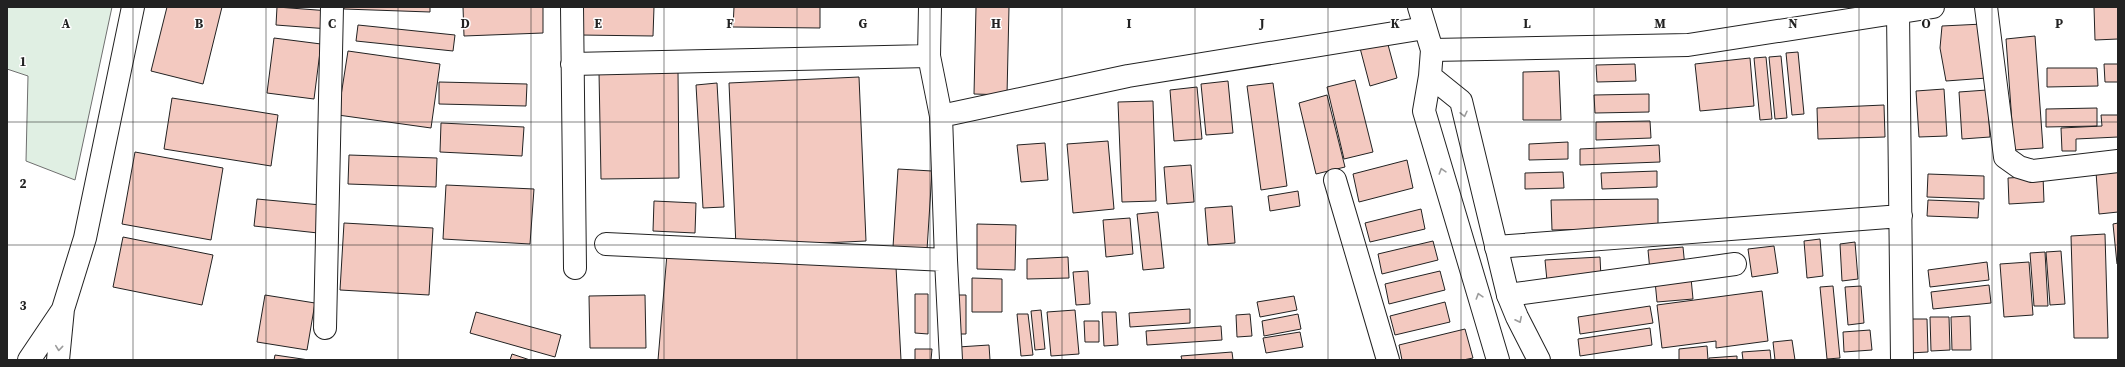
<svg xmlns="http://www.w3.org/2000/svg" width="2125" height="367" viewBox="0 0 2125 367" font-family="'Source Serif 4',serif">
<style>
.green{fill:#e0efe3;stroke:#6f6f6f}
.building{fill:#f3c9c0;stroke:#222}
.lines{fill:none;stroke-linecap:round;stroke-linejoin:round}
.street-casing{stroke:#222;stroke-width:24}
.secondary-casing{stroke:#222;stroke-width:24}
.street{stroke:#fff;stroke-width:22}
.secondary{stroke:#fff;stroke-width:22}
.oneway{stroke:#9c9c9c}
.grid{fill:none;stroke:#222;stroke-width:1;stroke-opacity:0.55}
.grid-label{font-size:13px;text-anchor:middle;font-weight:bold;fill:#222;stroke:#fff;stroke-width:3;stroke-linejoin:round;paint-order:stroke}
</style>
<rect width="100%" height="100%" fill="#fff"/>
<path class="green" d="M7,7h105l-37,173 -49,-19 2,-85 -21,-7z"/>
<path class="building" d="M167,7h55l-19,77 -52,-13z
M277,7l53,4 -1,18 -53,-4z
M344,7h86v5l-86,-3z
M463,7h80v26l-79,3z
M581,7h73l-1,29 -73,-1z
M734,7h86v21l-87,-1z
M976,7h33l-2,88 -33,-1z
M2094,7h24v32l-23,1z
M1983,24l4,54 -41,3 -6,-33 2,-22z
M358,25l97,10 -2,16 -97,-10z
M2035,36l8,112 -29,2 -8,-111z
M274,38l47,6 -7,55 -47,-6z
M1387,41l10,37 -27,8 -10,-38z
M348,51l92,13 -9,64 -93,-13z
M1798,52l6,62 -12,1 -6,-62z
M1781,56l6,62 -12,1 -6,-62z
M1766,57l6,62 -12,1 -6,-62z
M1750,58l4,48 -54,5 -5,-47z
M1635,64l1,17 -39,1 -1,-17z
M2104,64h14v18h-13z
M2047,68h50l1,18 -51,1z
M678,71l1,107 -78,1 -2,-107z
M1559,71l2,49h-38v-48z
M859,77l7,164 -130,6 -7,-164z
M1355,80l18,72 -29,7 -17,-72z
M1228,81l5,52 -27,2 -5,-51z
M439,82l88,2 -1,22 -87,-2z
M717,83l7,124 -21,1 -7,-123z
M1273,83l14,103 -26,4 -14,-104z
M1197,87l5,52 -28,2 -4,-51z
M1944,89l3,47 -28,1 -3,-46z
M1987,90l3,47 -28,2 -3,-47z
M1649,94v18l-54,1 -1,-18z
M1327,95l18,72 -29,7 -17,-71z
M172,98l106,17 -7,51 -107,-17z
M1153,101l3,100 -34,1 -4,-100z
M1884,105l1,32 -67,2 -1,-31z
M2097,108v18l-51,1v-18z
M2101,115h17v22l-42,2v12h-14l-1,-23 41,-2z
M1650,121l1,17 -55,2v-18z
M441,123l83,4 -2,29 -82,-4z
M1108,141l6,68 -41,4 -6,-69z
M1568,142v17l-39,1v-16z
M1045,143l3,37 -27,2 -4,-37z
M1659,145l1,17 -80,3v-16z
M135,152l88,16 -12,72 -89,-16z
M349,155l88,3 -1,29 -88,-3z
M1407,160l6,28 -54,14 -6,-28z
M1191,165l3,37 -27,2 -3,-37z
M898,169l34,2 -5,79 -34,-3z
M1657,171v16l-55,2 -1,-16z
M2118,171v41l-19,2 -3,-42z
M1563,172l1,16 -39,1v-16z
M1928,174l56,2v23l-57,-2z
M2043,176l1,26 -35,2 -1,-26z
M446,185l88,4 -4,55 -87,-5z
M1298,191l2,15 -30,5 -2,-15z
M257,199l64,6 -3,28 -64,-7z
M1658,199v29l-106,2 -1,-30z
M1928,200l51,2 -1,16 -51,-2z
M654,201l42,2 -1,30 -42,-2z
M1232,206l3,37 -27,2 -3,-37z
M1421,209l4,20 -55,13 -5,-19z
M1158,212l6,56 -21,2 -6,-56z
M1130,218l3,36 -27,3 -3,-37z
M344,223l89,5 -4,67 -89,-5z
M2118,223v41h-1l-4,-40z
M977,224l39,1 -1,45 -38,-1z
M2105,234l3,104h-34l-3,-102z
M123,237l90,18 -11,50 -89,-18z
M1820,239l3,37 -16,2 -3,-37z
M1433,241l5,19 -56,14 -4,-20z
M1855,242l3,37 -16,2 -2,-37z
M1774,246l4,27 -26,4 -4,-28z
M1683,247l2,20 -35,4 -2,-21z
M2061,251l4,53 -15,1 -4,-53z
M2045,252l3,54h-14l-4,-53z
M667,254l229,13 5,93h-243z
M1068,257l1,21 -42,1v-20z
M1600,257l1,21 -54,3 -2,-21z
M1987,262l2,18 -59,7 -2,-17z
M2029,262l4,53 -29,2 -4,-53z
M1088,271l2,33 -14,1 -3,-33z
M1440,271l5,19 -56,14 -4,-20z
M972,278l30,1v33h-30z
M1691,278l2,21 -36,3 -2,-21z
M1989,285l2,18 -58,6 -2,-17z
M1833,286l7,72 -13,1 -7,-72z
M1861,286l3,37 -16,2 -3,-38z
M1762,291l6,50 -52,7v-7l-54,7 -5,-43z
M915,294h13v40l-13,-1z
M265,295l50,8 -8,47 -50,-8z
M645,295l1,53h-56l-1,-52z
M953,295h13v39h-13z
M1294,296l3,14 -37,7 -3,-15z
M1445,302l5,20 -55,13 -5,-19z
M1650,306l3,17 -73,11 -2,-17z
M1190,309v14l-60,4 -1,-14z
M1041,310l4,39 -10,1 -4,-39z
M1075,310l4,44 -28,2 -4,-44z
M476,312l85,23 -6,22 -85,-24z
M1102,312h14l2,33 -14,1z
M1017,314h11l5,41 -12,1z
M1250,314l2,22 -15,1 -1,-22z
M1298,314l3,15 -37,7 -2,-15z
M1970,316l1,34h-19l-1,-33z
M1930,317h19l1,33 -19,1z
M1908,319h19l1,33 -19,1z
M1084,321h15v21h-14z
M1221,326l1,14 -75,5 -1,-14z
M1650,328l2,17 -72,11 -2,-17z
M1465,329l8,29 -10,2h-61l-3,-15z
M1870,330l2,20 -28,2 -1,-20z
M1300,332l3,15 -37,6 -3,-15z
M1792,340l3,20h-20l-2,-18z
M989,345l1,15h-31l-1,-13z
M1707,346l1,14h-29v-11z
M915,349h17l-1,11h-16z
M1770,350l1,10h-28l-1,-8z
M1232,352l1,8h-51l-1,-4z
M512,354l18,6h-20z
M275,355l34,5h-35z
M1737,356v4h-28v-2z"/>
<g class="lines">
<g class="street-casing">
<path id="street" d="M572,7l3,261
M930,7l-1,49 12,60 5,144
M1986,7l19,150 14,10 13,4 86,-10
M1898,12l4,348
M1432,50l256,-5 245,-38
M572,64l357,-8
M941,116l187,-40 297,-48
M1335,180l53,180
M606,244l340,16 5,100
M1496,247l405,-31
M1508,295l227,-31
M325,328l7,-321"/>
</g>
<g class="secondary-casing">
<path id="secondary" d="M1419,7l13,43 -2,26 -6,35 74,249
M1430,76l31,25 47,194 9,22 22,43
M29,360l33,-49
M58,360l5,-51 22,-71 48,-231"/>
</g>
<use href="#street" class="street"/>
<use href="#secondary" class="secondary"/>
</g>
<defs><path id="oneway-chevron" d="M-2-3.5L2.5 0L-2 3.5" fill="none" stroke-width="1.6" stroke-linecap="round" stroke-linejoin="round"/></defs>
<g class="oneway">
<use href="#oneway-chevron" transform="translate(1464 114) rotate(77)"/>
<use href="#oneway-chevron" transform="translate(1442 171) rotate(-107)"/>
<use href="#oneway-chevron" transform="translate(1479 296) rotate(-107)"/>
<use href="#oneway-chevron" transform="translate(1519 320) rotate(64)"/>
<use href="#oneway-chevron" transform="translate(59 348) rotate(96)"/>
</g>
<path class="grid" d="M133,7v353M266,7v353M398,7v353M531,7v353M664,7v353M797,7v353M930,7v353M1062,7v353M1195,7v353M1328,7v353M1461,7v353M1594,7v353M1727,7v353M1859,7v353M1992,7v353M7,122h2111M7,245h2111"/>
<g class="grid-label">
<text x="66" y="28">A</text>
<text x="199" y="28">B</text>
<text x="332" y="28">C</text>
<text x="465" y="28">D</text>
<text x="598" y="28">E</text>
<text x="730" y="28">F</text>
<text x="863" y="28">G</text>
<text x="996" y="28">H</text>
<text x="1129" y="28">I</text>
<text x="1262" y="28">J</text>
<text x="1395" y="28">K</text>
<text x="1527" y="28">L</text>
<text x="1660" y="28">M</text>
<text x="1793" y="28">N</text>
<text x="1926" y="28">O</text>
<text x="2059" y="28">P</text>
<text x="23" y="66">1</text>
<text x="23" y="188">2</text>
<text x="23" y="310">3</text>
</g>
<rect width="2125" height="367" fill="none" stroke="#222222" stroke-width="16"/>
</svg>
